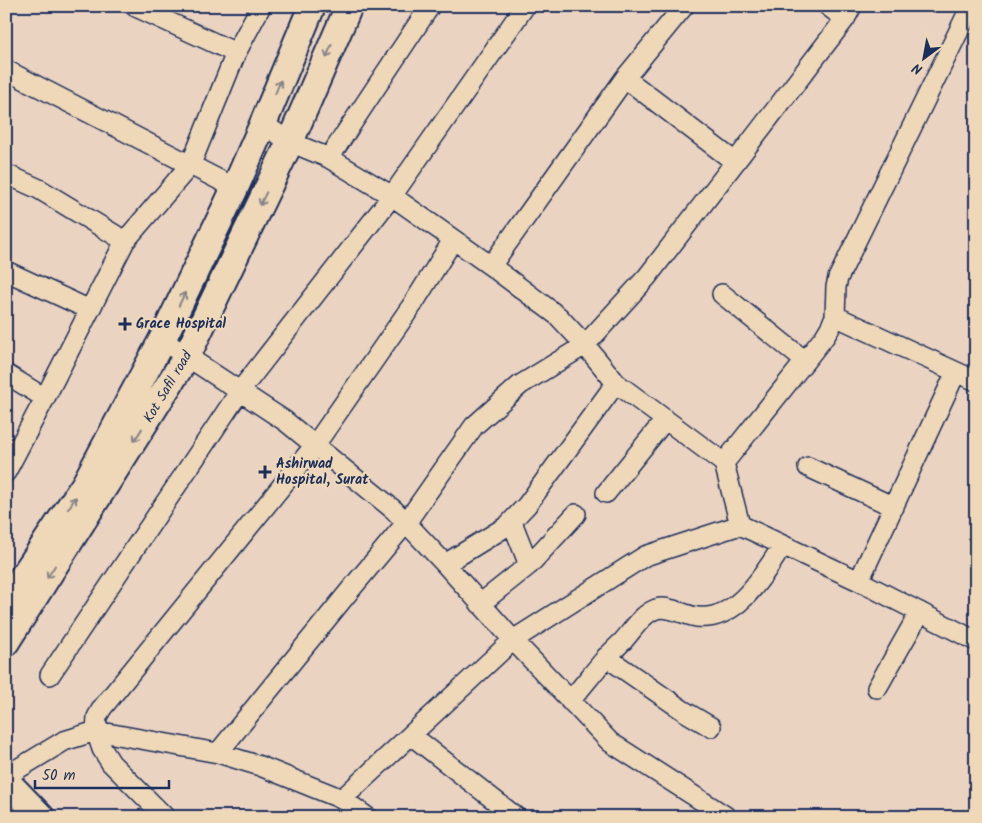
<svg xmlns="http://www.w3.org/2000/svg" width="982" height="823" viewBox="0 0 982 823" font-family="Kalam,sans-serif">
<style>
.lines{fill:none;stroke-linecap:round;stroke-linejoin:round}
.minor-casing{stroke:#1b2f5e;stroke-width:22}
.secondary-casing{stroke:#1b2f5e;stroke-width:30}
.minor{stroke:#efd8b7;stroke-width:19}
.secondary{stroke:#efd8b7;stroke-width:26}
.oneway{stroke:#85848a}
.poi-dot{fill:#1b2f5e;stroke:#efd8b7;stroke-width:2}
.labels{text-anchor:middle;dominant-baseline:central;stroke-width:4.5;stroke-linejoin:round;paint-order:stroke}
.poi-label{font-size:14px;font-weight:bold;fill:#1b2f5e;stroke:#efd8b7;text-anchor:start}
.street-label{font-size:14px;fill:#1b2f5e;stroke:#efd8b7}
</style>
<rect width="100%" height="100%" fill="#ebd3c1"/>
<filter id="ink" filterUnits="userSpaceOnUse"><feTurbulence type="fractalNoise" baseFrequency=".02" numOctaves="2"/><feDisplacementMap in="SourceGraphic" scale="10" xChannelSelector="R" yChannelSelector="G"/><feConvolveMatrix kernelMatrix="1 2 1 2 8 2 1 2 1" color-interpolation-filters="sRGB"/></filter>
<g filter="url(#ink)">
<g class="lines">
<g class="minor-casing">
<path id="minor" d="M134,6l102,47
M828,6l17,13
M6,70l229,118
M625,78l110,84
M263,124l27,18 39,16 63,38 99,70 67,50 27,29 31,38 108,80 16,62
M329,158l101,-152
M6,174l33,15 86,52
M491,266l134,-188 59,-72
M6,271l84,39
M722,294l83,67
M835,316l141,65
M162,340l123,81 109,89 51,54 68,76 97,102 117,75
M6,374l39,24
M724,463l101,-127 6,-10 4,-10 1,-29 2,-9 6,-12 127,-260
M808,467l86,40
M6,472l39,-74 80,-157 66,-77 45,-111 25,-47
M606,493l59,-73
M512,522l17,43
M445,564l62,-38 20,-21 89,-122
M859,581l97,-209
M480,604l49,-39 47,-51
M606,657l78,54 27,16
M50,675l190,-284 152,-195 133,-190
M877,688l43,-76
M570,701c12,-14 23,-28 34,-41 6,-7 13,-13 19,-19 10,-11 19,-27 33,-32 13,-4 27,6 41,8 40,5 67,-43 86,-72
M411,735l105,82
M218,753l133,-164 55,-66 68,-97 46,-41 65,-40 62,-68 198,-258 7,-13
M6,776l58,-35 32,-10 122,22 42,13 82,33 171,-159 132,-84 95,-31 119,56 117,60
M342,799l25,18
M165,817l-54,-54 -9,-14 -6,-18 1,-14 5,-9 213,-263 98,-141 40,-64"/>
</g>
<g class="secondary-casing">
<path id="secondary" d="M6,602l79,-118 77,-144 73,-152 28,-64 49,-118
M6,642l181,-286 103,-214 59,-136
M6,781l35,36"/>
</g>
<use href="#minor" class="minor"/>
<use href="#secondary" class="secondary"/>
</g>
<defs><path id="oneway-shaft" d="M-6 0H5M1.5-3L5.5 0L1.5 3" fill="none" stroke-width="1.6" stroke-linecap="round" stroke-linejoin="round" transform="scale(1.25)"/></defs>
<g class="oneway">
<use href="#oneway-shaft" transform="translate(329 51) rotate(113)"/>
<use href="#oneway-shaft" transform="translate(278 87) rotate(-68)"/>
<use href="#oneway-shaft" transform="translate(263 199) rotate(116)"/>
<use href="#oneway-shaft" transform="translate(182 299) rotate(-64)"/>
<use href="#oneway-shaft" transform="translate(138 435) rotate(122)"/>
<use href="#oneway-shaft" transform="translate(72 503) rotate(-56)"/>
<use href="#oneway-shaft" transform="translate(51 572) rotate(122)"/>
</g>
</g>
<g class="poi-dot">
<path d="M122.5 316.5h5v5h5v5h-5v5h-5v-5h-5v-5h5z"/>
<path d="M262.5 464.5h5v5h5v5h-5v5h-5v-5h-5v-5h5z"/>
</g>
<g class="labels">
<g class="poi-label">
<text x="136" y="324">Grace Hospital</text>
<text x="276" y="464">Ashirwad<tspan x="276" dy="16">Hospital, Surat</tspan></text>
</g>
<g class="street-label">
<text transform="translate(168 387) rotate(-59)">Kot Safil road</text>
</g>
</g>
<rect width="982" height="823" fill="none" stroke="#efd8b7" stroke-width="25"/>
<rect x="12" y="12" width="957" height="798" fill="none" stroke="#1b2f5e" stroke-width="2" filter="url(#ink)"/>
<g transform="translate(924 58) rotate(212)" stroke="#efd8b7" stroke-width="4" paint-order="stroke">
<path d="M0-4L9 19L0 12L-9 19Z" fill="#1b2f5e"/>
<text y="-8" font-size="14" font-weight="bold" text-anchor="middle" fill="#1b2f5e">N</text>
</g>
<path d="M35 780v8h134v-8" fill="none" stroke="#1b2f5e" stroke-width="2.5"/>
<text x="42" y="780" font-size="15" fill="#1b2f5e" stroke="#efd8b7" stroke-width="4" paint-order="stroke">50 m</text>
</svg>
